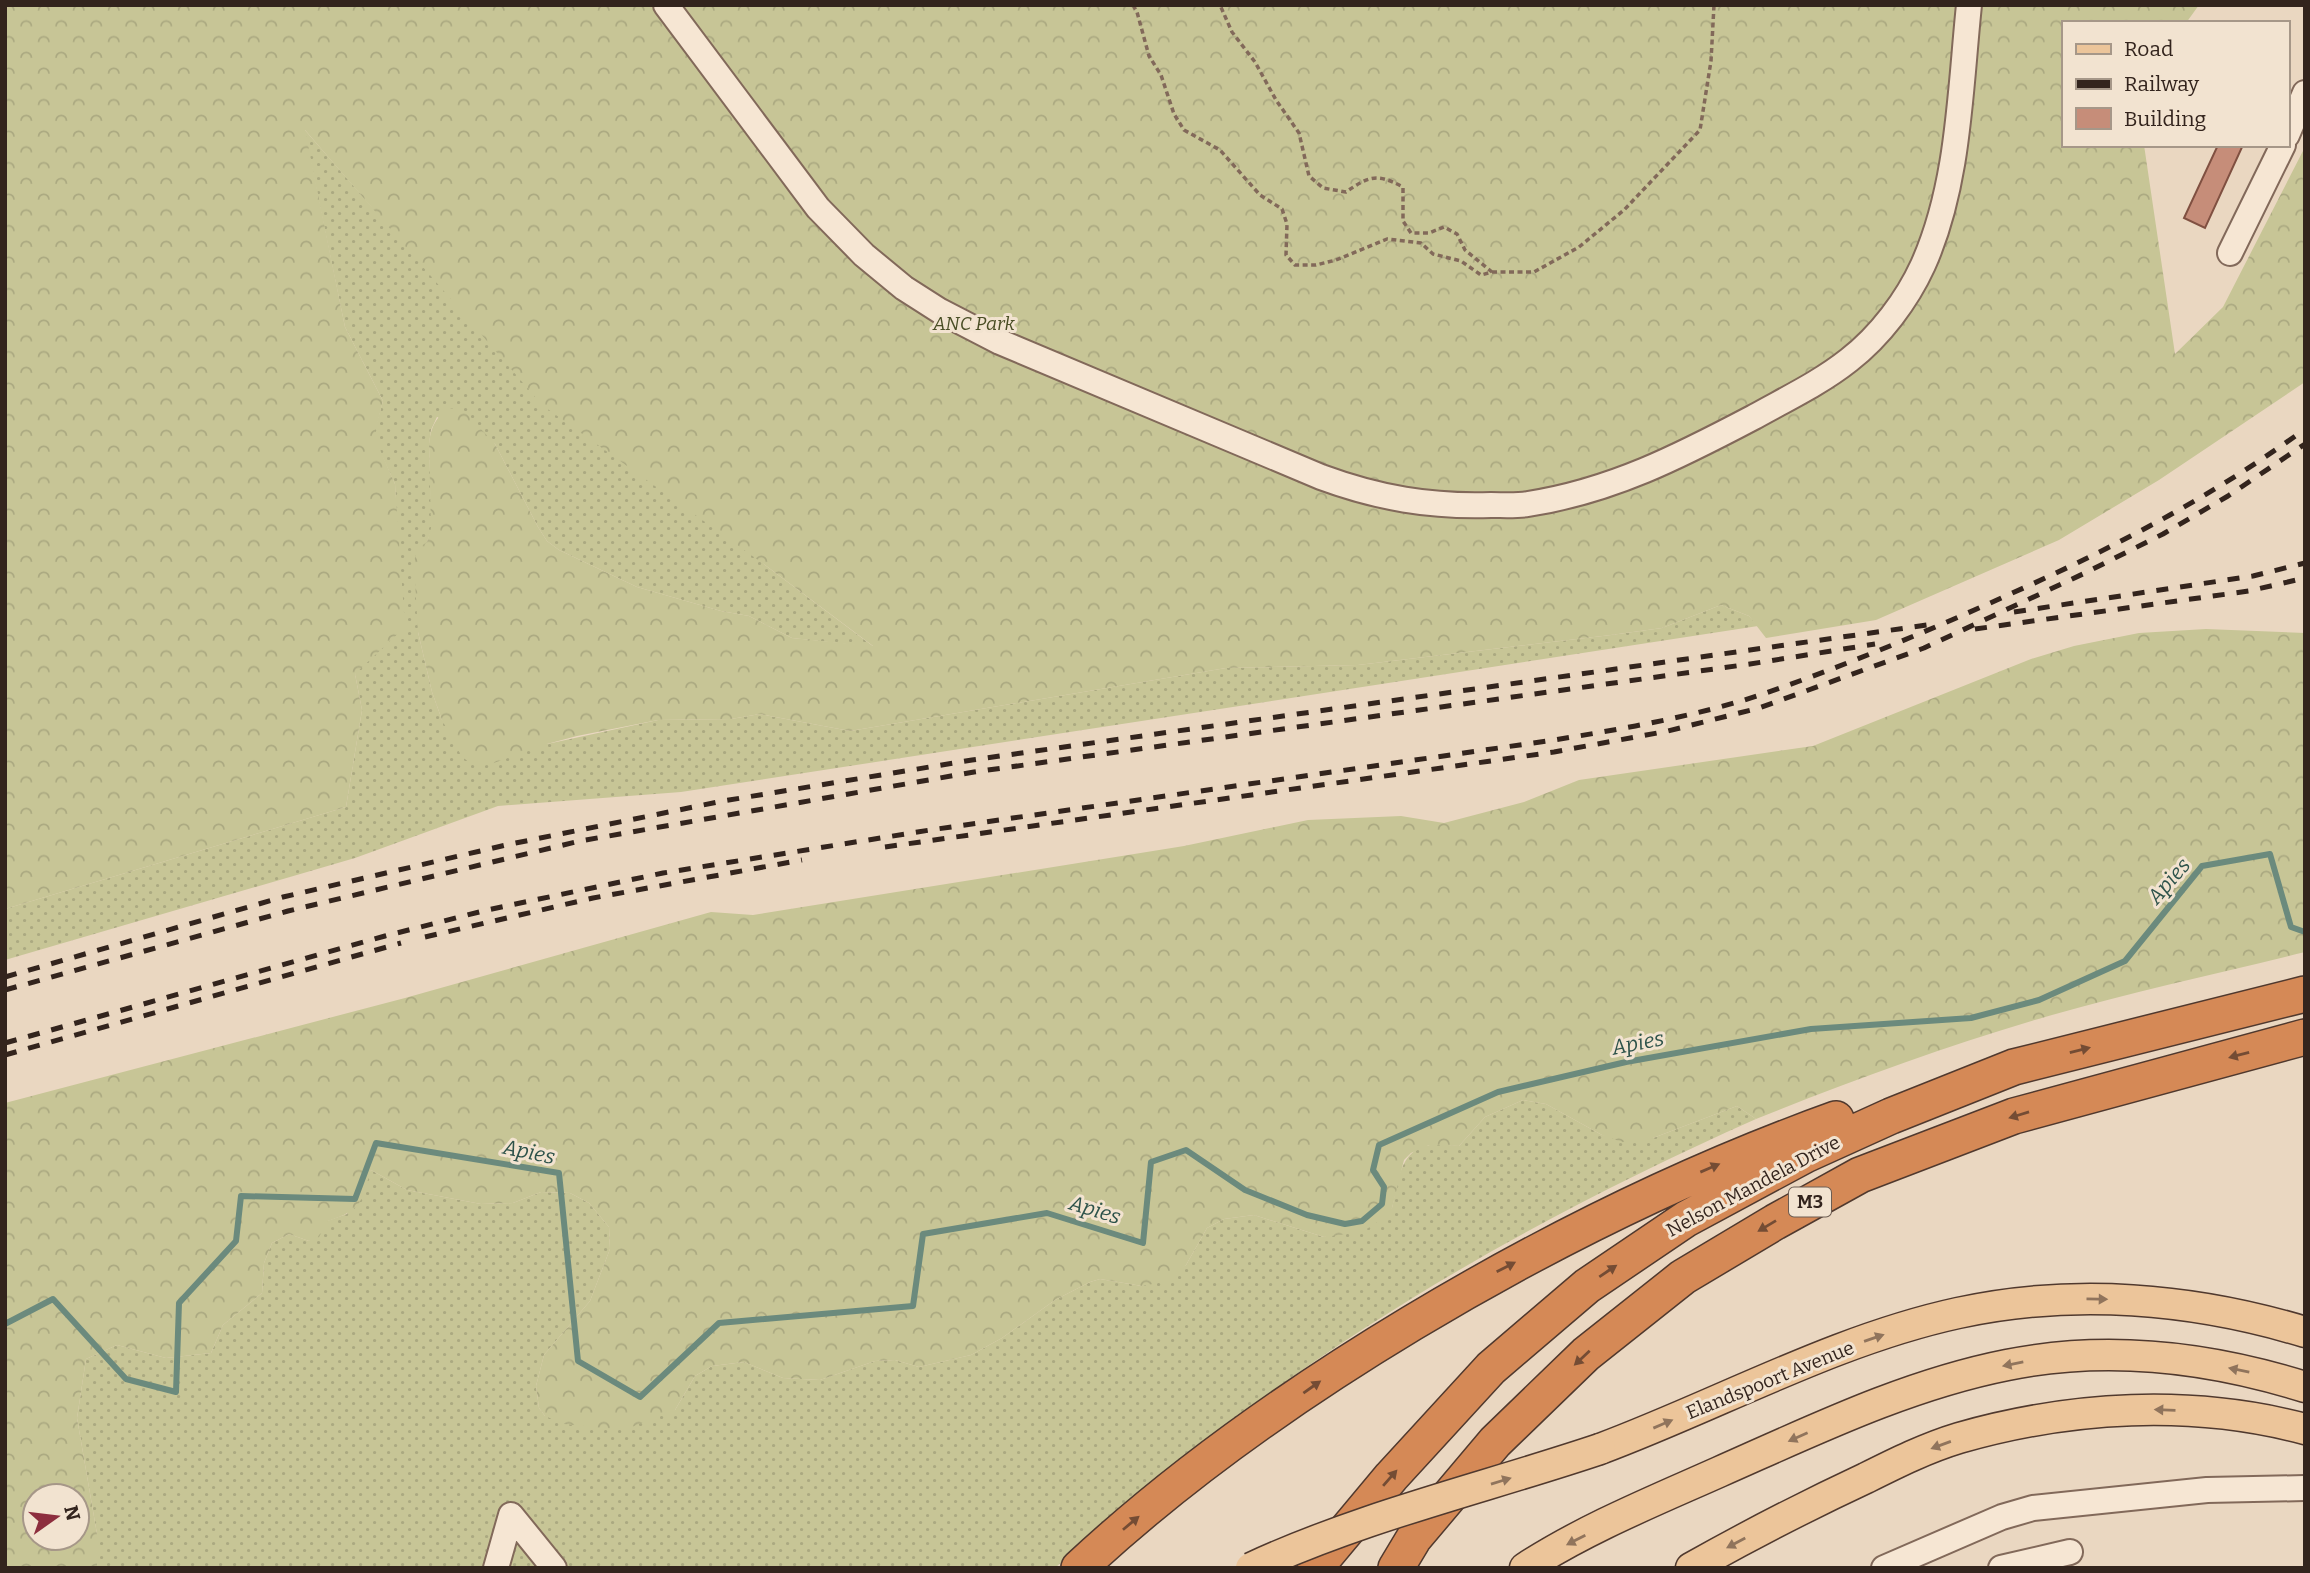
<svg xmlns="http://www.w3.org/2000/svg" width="2310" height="1573" viewBox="0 0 2310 1573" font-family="Bitter,serif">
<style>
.grass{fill:url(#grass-dots)}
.forest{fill:url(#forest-crowns);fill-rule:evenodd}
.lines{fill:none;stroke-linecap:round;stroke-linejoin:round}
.stream{stroke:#6b8a7d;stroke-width:6}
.building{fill:#c68d79;stroke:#805041;stroke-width:2}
.minor-casing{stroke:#82695a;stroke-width:28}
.major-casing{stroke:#50392e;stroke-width:33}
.highway-casing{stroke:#50392e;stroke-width:38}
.path{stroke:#82695a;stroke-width:3.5;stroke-dasharray:5 3.5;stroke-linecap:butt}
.minor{stroke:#f6e6d3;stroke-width:24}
.major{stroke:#ecc59a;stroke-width:30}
.highway{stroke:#d58956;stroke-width:35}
.rail{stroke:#33241d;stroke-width:5;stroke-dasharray:12 12;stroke-linecap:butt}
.major-bridge-casing{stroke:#50392e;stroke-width:33;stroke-linecap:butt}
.major-bridge{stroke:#ecc59a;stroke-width:30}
.oneway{fill:#744c34}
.oneway2{fill:#90745c}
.labels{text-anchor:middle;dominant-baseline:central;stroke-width:6;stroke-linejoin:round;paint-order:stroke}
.shield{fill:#f2e3d0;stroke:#6c5d53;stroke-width:2}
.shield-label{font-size:18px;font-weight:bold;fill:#33241d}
.park-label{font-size:19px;font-style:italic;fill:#4a4e25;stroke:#f2e3d0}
.street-label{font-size:19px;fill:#33241d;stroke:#f2e3d0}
.water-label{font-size:21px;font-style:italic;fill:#2d524a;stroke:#f2e3d0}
</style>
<defs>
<pattern id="grass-dots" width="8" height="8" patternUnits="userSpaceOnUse" patternTransform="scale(1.75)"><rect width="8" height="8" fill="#c7c596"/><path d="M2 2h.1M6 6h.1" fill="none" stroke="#aba981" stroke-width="1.8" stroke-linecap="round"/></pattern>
<pattern id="forest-crowns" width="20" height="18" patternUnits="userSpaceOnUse" patternTransform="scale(1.75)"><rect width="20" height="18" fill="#c7c596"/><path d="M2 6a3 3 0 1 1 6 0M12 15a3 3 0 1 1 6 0" fill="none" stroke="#aba981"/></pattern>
</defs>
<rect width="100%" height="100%" fill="#ead7c1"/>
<path class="grass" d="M304,129l67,77 394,359 109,82 -82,-9 -43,-22 -28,-5 -84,-24 -78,-37 -12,-9 -9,-14 -43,-83 -58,-27 -6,13 -2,14 3,84 -5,14 -9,90 14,60 10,28 105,24 111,-24 73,-1 29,-5 90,17 376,-63 132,-3 253,-30 51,-7 59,-23 28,11 9,10 -1077,166 -183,14 -143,52 -350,102v-51l341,-102 16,-97 -7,-36 43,-127 -3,-63 -22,-48 10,-35 -38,-74z
M1523,1100l23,4 56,31 51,3 84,-32 19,13c-257,114 -495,257 -701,449h-958v-34l-20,-116 9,-59 31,-14 49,13 45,-5 12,-28 39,-32 2,-30 8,-20 17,-9 20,7 18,-20 20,-7 24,-44 36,20 74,14 32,-1 28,-11 29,1 19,10 20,24 1,22 -20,52 -46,54 -8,31 3,22 6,8 130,-6 20,-34 17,-10 32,-4 39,16 37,2 55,-19 20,-1 24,7 52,-12 31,-17 53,-38 35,-18 10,-3 42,7 44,-21 21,-37 17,-9 30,-4 70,22 68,-29c6,-24 7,-59 38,-63 9,-2 20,1 29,1l26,-29z"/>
<path class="forest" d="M5,5h2194l-13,18h-123v122h81l31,209 48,-47 82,-160v235l-146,98 -100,60 -183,80 -110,18 -17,-22 -28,-11 -59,23 -51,7 -253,30 -132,3 -376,63 -90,-17 -29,5 -73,1 -81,16 -30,8 -59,21 -13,1 -13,-9 -20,-37 -10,-28 -14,-60 -4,-67 2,-15 11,-8 4,-14 -2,-84c2,-17 6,-25 19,-36l15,2 32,34 43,83 9,14 12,9 78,37 84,24 28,5 43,22 81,8 -108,-81 -223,-160 -237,-275 40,197 38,74 -9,35 21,48 10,143 -50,47 7,36 -16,97 -341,102z
M2206,629l99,4v319c-85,21 -170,39 -253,63 -101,29 -199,65 -296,104l-19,-13 -84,32 -31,4 -20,-7 -56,-31 -23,-4 -38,17 -26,29 -30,-1 -18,8 -7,7 -12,48 -5,8 -25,16 -38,5 -70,-22 -30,4 -17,9 -21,37 -23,17 -21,4 -42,-7 -10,3 -35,18 -53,38 -31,17 -52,12 -24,-7 -20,1 -55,19 -37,-2 -39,-16 -32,4 -17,10 -20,34 -51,20 -60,-6 -19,-8 -6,-8 -3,-22 8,-31 46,-54 20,-52 -1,-22 -20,-24 -19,-10 -29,-1 -28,11 -32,1 -74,-14 -36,-20c-11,33 -7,39 -43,51l-9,16 -10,4 -20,-7 -17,9 -8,20 -2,30 -39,32 -12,28 -45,5 -49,-13 -31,14 -9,59 20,116v34h-92v-465l400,-105 306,-86 42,3 431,-69 124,-26 93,-4 43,7 80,-21 55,-22 234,-34 218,-87 43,-13 65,-13zM77,1496v42h-42v-42z"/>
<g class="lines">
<path class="stream" d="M5,1324l48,-25 73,80 50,13 3,-89 57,-62 5,-45 114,3 21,-56 183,30 19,188 62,36 79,-74 194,-17 10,-72 124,-21 96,30 8,-81 35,-12 59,40 62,25 38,9 17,-3 20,-17 2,-17 -11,-17 6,-25 119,-53 128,-30 185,-33 160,-11 68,-18 86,-39 77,-95 68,-12 21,73 14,5"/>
</g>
<path class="building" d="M2218,145h25l-38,83 -21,-10z"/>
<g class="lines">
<g class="minor-casing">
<path id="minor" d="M666,5l152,203 46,47 40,33 36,23 60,31 321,135c57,21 109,30 170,28 12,0 25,1 37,-1 84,-13 152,-48 226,-87 32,-18 66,-34 95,-57 31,-24 58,-60 74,-95 36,-80 37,-174 46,-260
M2287,135l18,-42
M2230,253l53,-108
M496,1568l15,-53 43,53
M1884,1568l118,-51 31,-9 174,-18 98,-2
M2001,1568l69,-16"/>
</g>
<g class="major-casing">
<path id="major" d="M1600,1449c118,-44 234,-109 358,-136 115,-25 235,-15 347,19
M1525,1568c60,-39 129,-67 194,-96 93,-41 187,-87 288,-107 99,-20 202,-8 298,22
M1691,1568c57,-32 115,-62 175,-90 30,-15 60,-30 93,-40 112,-32 232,-39 346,-9"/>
</g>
<g class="highway-casing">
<path id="highway" d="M1079,1568c101,-94 215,-174 333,-245 135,-81 276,-151 424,-204
M1315,1568l76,-91 100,-109 96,-82 99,-67 119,-64 86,-39 123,-49 291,-73
M1396,1568l18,-30 81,-96 91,-88 97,-77 92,-55 85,-47 154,-59 291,-79"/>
</g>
<path class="path" d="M1133,5l4,7 12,44 12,19 13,39 10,16 36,20 40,45 22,14 5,15 -1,31 9,10h21l20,-5 51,-21 34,4 12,11 28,7 20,14 11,-3 -27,-22 -8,-16 -13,-7 -15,6h-18l-8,-12v-34c-26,-14 -34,-11 -57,5l-23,-4 -14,-12 -10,-43 -23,-33 -21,-38 -23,-30 -12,-27
M1492,272h42l45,-25 45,-37 76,-80 11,-69 3,-56"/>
<use href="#minor" class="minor"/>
<use href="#major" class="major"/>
<use href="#highway" class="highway"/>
<path class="rail" d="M2014,612l239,-36 52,-13
M1975,629l274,-38 56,-13
M885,847l669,-95 114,-21 91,-23 165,-60 161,-75 78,-39 65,-38 77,-52
M425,937l168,-39 209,-38
M5,977l278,-80 223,-52 217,-44 249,-41 955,-135
M5,990l283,-79 292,-70 394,-69 776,-108 125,-20
M5,1043l380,-107 102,-26 176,-37 267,-43 624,-90c68,-11 138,-23 203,-44 85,-29 169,-64 251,-101 105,-47 204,-98 297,-166
M5,1055l396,-112"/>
<g class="major-bridge-casing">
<path id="major-bridge" d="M1251,1568c112,-52 233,-80 349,-119"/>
</g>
<use href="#major-bridge" class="major-bridge"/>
</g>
<defs><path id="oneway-solid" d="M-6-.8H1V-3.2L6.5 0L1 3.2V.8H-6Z" transform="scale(1.75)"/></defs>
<g class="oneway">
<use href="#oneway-solid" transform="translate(2080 1050) rotate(-14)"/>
<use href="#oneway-solid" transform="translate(2239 1055) rotate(165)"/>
<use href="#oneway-solid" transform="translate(2019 1115) rotate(163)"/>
<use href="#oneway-solid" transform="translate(1710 1168) rotate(-23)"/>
<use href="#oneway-solid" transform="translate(1767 1226) rotate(149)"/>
<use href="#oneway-solid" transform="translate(1506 1267) rotate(-27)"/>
<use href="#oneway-solid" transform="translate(1608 1271) rotate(-34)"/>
<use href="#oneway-solid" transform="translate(1582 1358) rotate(137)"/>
<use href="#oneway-solid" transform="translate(1312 1387) rotate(-35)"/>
<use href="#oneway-solid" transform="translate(1390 1478) rotate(-49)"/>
<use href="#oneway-solid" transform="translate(1131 1523) rotate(-40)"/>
</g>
<g class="oneway2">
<use href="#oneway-solid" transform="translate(2097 1299) rotate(1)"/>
<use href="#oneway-solid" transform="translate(1874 1338) rotate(-19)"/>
<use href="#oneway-solid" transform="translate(2013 1364) rotate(169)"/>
<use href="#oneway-solid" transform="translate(2239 1370) rotate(-169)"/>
<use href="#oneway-solid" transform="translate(2165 1410) rotate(-178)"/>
<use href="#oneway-solid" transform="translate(1663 1424) rotate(-23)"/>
<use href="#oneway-solid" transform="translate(1798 1437) rotate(156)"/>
<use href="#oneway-solid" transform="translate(1941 1445) rotate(160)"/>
<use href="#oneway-solid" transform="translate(1501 1481) rotate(-17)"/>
<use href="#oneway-solid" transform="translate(1576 1540) rotate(153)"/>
<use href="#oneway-solid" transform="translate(1736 1543) rotate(152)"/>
</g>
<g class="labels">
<rect class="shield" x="1789" y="1187.5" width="42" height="29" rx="5"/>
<g class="shield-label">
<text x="1810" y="1202">M3</text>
</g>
<g class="park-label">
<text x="974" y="323">ANC Park</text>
</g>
<g class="street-label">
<text transform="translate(1753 1186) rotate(-28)">Nelson Mandela Drive</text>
<text transform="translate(1770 1380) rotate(-22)">Elandspoort Avenue</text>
</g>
<g class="water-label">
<text transform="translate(2169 881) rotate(-49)">Apies</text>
<text transform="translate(1638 1043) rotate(-11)">Apies</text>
<text transform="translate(529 1152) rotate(12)">Apies</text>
<text transform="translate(1095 1210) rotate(17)">Apies</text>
</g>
</g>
<rect width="2310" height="1573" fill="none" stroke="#33241d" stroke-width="14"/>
<rect x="2062" y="21" width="228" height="126" fill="#f2e3d0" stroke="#a69788" stroke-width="2"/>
<rect x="2076" y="44" width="35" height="10" fill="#ecc59a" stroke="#a69788" stroke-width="2"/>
<text x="2124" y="56" font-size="21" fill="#33241d">Road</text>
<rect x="2076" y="79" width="35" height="10" fill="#33241d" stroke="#a69788" stroke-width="2"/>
<text x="2124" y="91" font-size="21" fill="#33241d">Railway</text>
<rect x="2076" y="108" width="35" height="21" fill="#c68d79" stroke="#a69788" stroke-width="2"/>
<text x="2124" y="126" font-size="21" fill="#33241d">Building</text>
<g transform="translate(56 1517) rotate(76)"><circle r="33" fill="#f2e3d0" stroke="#a69788" stroke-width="2"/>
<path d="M0-5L12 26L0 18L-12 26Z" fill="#8d2e3e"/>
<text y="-10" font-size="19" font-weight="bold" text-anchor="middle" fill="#33241d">N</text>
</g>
</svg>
